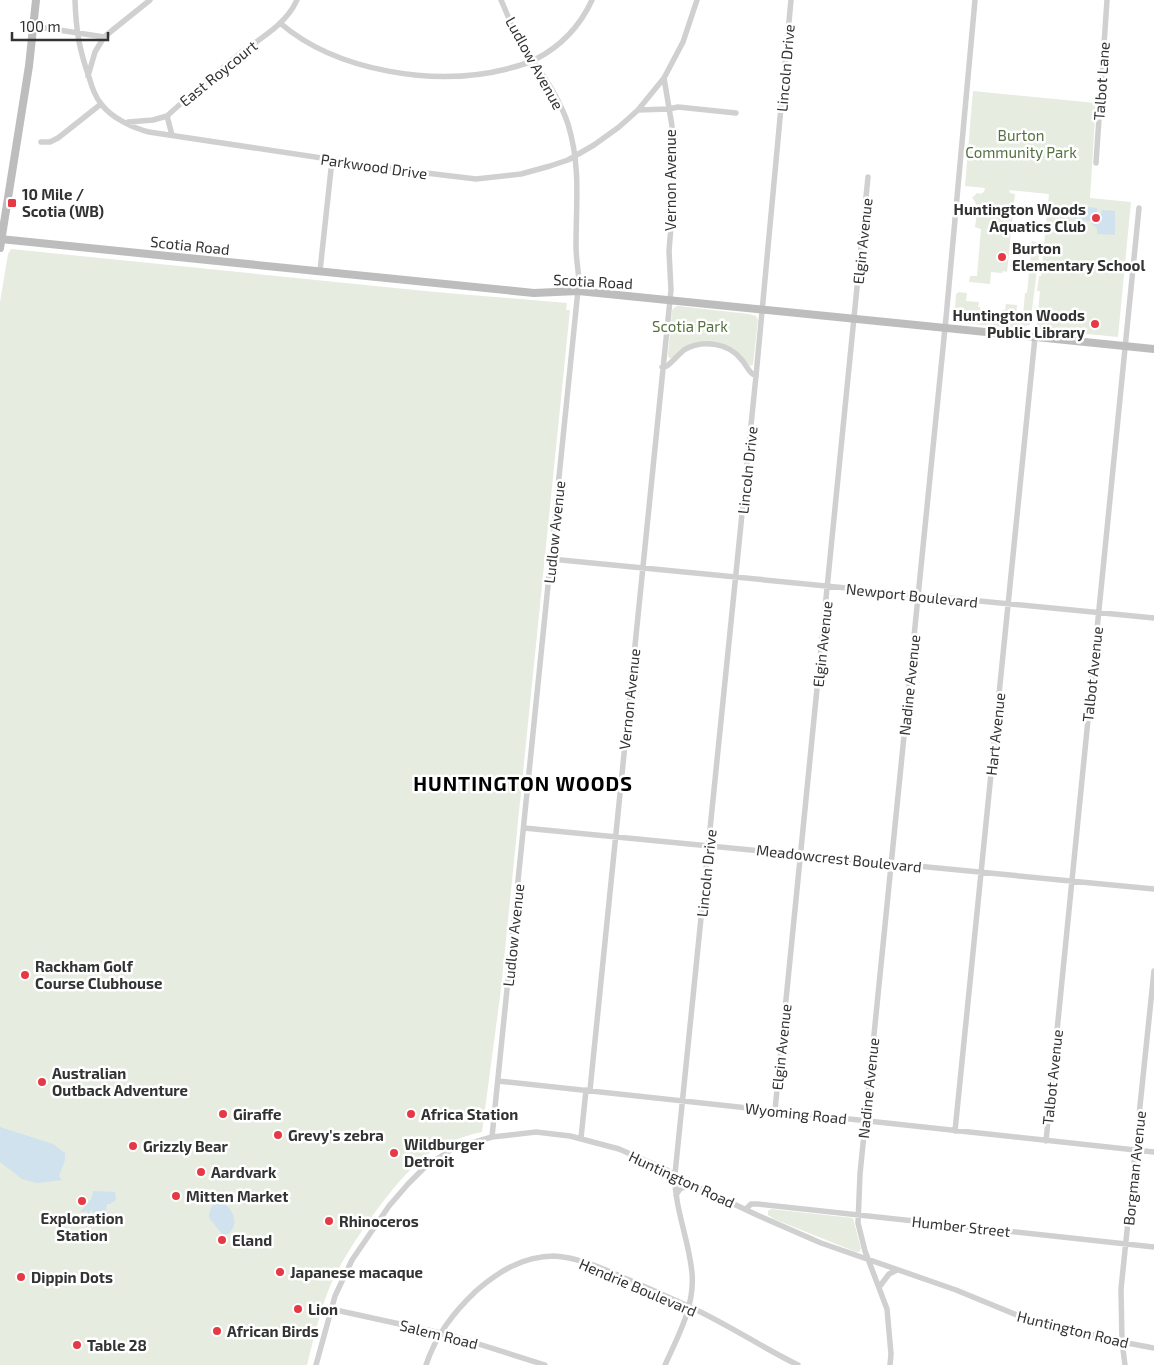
<svg xmlns="http://www.w3.org/2000/svg" width="1154" height="1365" viewBox="0 0 1154 1365" font-family="'Exo 2',sans-serif">
<style>
.green{fill:#e6ecdf}
.water{fill:#cfe2ee}
.lines{fill:none;stroke-linecap:round;stroke-linejoin:round}
.street{stroke:#d0d0d0;stroke-width:5.5}
.secondary{stroke:#bdbdbd;stroke-width:8}
.poi-dot{fill:#e63946;stroke:#fff;stroke-width:2}
.labels{text-anchor:middle;dominant-baseline:central;stroke-width:5;stroke-linejoin:round;paint-order:stroke}
.street-label{font-size:15px;fill:#333;stroke:#fff}
.park-label{font-size:15px;fill:#56703f;stroke:#fff}
.poi-label{font-size:15px;font-weight:bold;fill:#333;stroke:#fff;text-anchor:start}
.district-label{font-size:20px;font-weight:bold;letter-spacing:1px;fill:#000;stroke:#fff}
</style>
<rect width="100%" height="100%" fill="#fff"/>
<path class="green" d="M973,91l123,12 -6,95 41,4 -13,135 -82,-8 4,-38h-3l2,-15h2l8,-82 -40,-4 1,3 5,1 -8,78 -4,-1 -1,2 -11,-1 -1,12 -21,-2 1,-6h7l4,-47 -6,-2c1,-9 5,-22 -3,-29l5,-5 3,1 4,-2 1,-4 -20,-2z
M1032,241l6,2 1,12 -9,70 -6,1 -1,3 -69,-7 2,-28 3,-2 8,1 -1,8 13,1 -1,5 3,1 -4,5c9,6 17,8 27,3l-2,-6h3l1,-6 11,1 -1,10 7,1 2,-23h2z
M11,249l424,43 132,11 -1,7h4l-69,679 -19,143c-18,4 -36,10 -53,21 -32,23 -82,95 -98,131 -11,26 -17,54 -24,81h-307v-1063l8,-48z
M678,306l71,8 7,2 2,4 -5,45 -3,1 -8,-9 -36,-16 -34,17h-3l-1,-3 4,-45 3,-3z
M771,1209l82,9 8,31 -2,3h-3l-82,-33 -6,-4v-4z"/>
<path class="water" d="M1088,207l9,1v13l2,3 3,-14 13,1v24l-18,-1v-6l-5,-4v-3l-9,-1 -1,4 -3,-1 -5,-6 3,-3v-5l3,-1 1,4 6,1z
M0,1127l53,17 12,9v7l-6,16 3,4 -25,3 -15,-4 -22,-17z
M93,1191l22,1 1,8 -6,4h-3l-1,6 4,4 -2,5 -4,-1 -4,-7 -5,1 -1,2 -3,-5 -2,4 1,2 -3,-2v-3l-3,2h-4l12,-14z
M217,1200c14,4 25,23 11,34h-6l-13,-16c0,-6 3,-14 8,-18z"/>
<g class="lines">
<path class="street" d="M75,0c1,30 4,49 14,77 3,10 6,20 13,28 10,13 31,23 47,27l252,38 75,9 45,-5 29,-8 18,-6 26,-15 25,-18 19,-17 31,-1 9,-2 58,6
M280,23c57,49 156,64 227,46 10,-3 20,-5 29,-10 25,-13 44,-33 56,-59
M33,26l71,11
M88,76l7,-24 9,-15 46,-37
M638,110l26,-32
M167,116l5,19
M128,122l25,-2 14,-4c23,-21 47,-41 71,-61 21,-16 48,-30 59,-55
M41,142h9l8,-4 43,-34
M1096,163l11,-163
M320,271l12,-111
M662,367l5,-1c6,-5 11,-11 17,-16 18,-11 44,-7 57,9 6,6 7,14 15,17
M551,559l603,59
M524,828l630,61
M498,1081l656,71
M590,1090l81,-800 -2,-39 5,-62 -2,-63 -8,-48 19,-36 14,-42
M775,1110l93,-933
M955,1131l80,-794
M492,1137l87,-857c-1,-11 -3,-23 -3,-34 0,-43 5,-79 -8,-122 -13,-38 -37,-62 -55,-96 -4,-9 -8,-19 -12,-28
M581,1138l5,-48
M1046,1141l93,-933
M676,1195l4,-6 13,-5
M746,1209l5,-5h7l396,43
M880,1286l9,-12 8,-4
M331,1309l119,26 95,30
M316,1365l19,-69 17,-36 37,-54 19,-22 18,-18 28,-18 38,-11 44,-5 34,4 49,13 48,21 18,11 72,34 64,28 135,47 68,28 98,24 32,6
M426,1365c10,-30 27,-52 50,-74 22,-19 47,-35 78,-35 23,1 47,12 68,21 22,9 44,19 66,29 38,17 73,41 110,59
M665,1365c13,-29 30,-59 27,-92 -3,-34 -18,-65 -17,-99l81,-798 35,-376
M890,1365l1,-11 -4,-45 -22,-58 -7,-28 2,-49 86,-856 29,-318
M1125,1365l-3,-23 -1,-53 33,-318"/>
<path class="secondary" d="M0,239l534,54 44,-2 576,58
M0,248l29,-182 7,-66"/>
</g>
<g class="poi-dot">
<rect x="7" y="198" width="10" height="10" rx="2.5"/>
<circle cx="1096" cy="218" r="5"/>
<circle cx="1002" cy="257" r="5"/>
<circle cx="1095" cy="324" r="5"/>
<circle cx="25" cy="975" r="5"/>
<circle cx="42" cy="1082" r="5"/>
<circle cx="223" cy="1114" r="5"/>
<circle cx="411" cy="1114" r="5"/>
<circle cx="278" cy="1135" r="5"/>
<circle cx="133" cy="1146" r="5"/>
<circle cx="394" cy="1153" r="5"/>
<circle cx="201" cy="1172" r="5"/>
<circle cx="176" cy="1196" r="5"/>
<circle cx="82" cy="1201" r="5"/>
<circle cx="329" cy="1221" r="5"/>
<circle cx="222" cy="1240" r="5"/>
<circle cx="280" cy="1272" r="5"/>
<circle cx="21" cy="1277" r="5"/>
<circle cx="298" cy="1309" r="5"/>
<circle cx="217" cy="1331" r="5"/>
<circle cx="77" cy="1345" r="5"/>
</g>
<g class="labels">
<g class="street-label">
<text transform="translate(535 63) rotate(61)">Ludlow Avenue</text>
<text transform="translate(785 68) rotate(-85)">Lincoln Drive</text>
<text transform="translate(218 73) rotate(-39)">East Roycourt</text>
<text transform="translate(1101 81) rotate(-86)">Talbot Lane</text>
<text transform="translate(374 166) rotate(8)">Parkwood Drive</text>
<text transform="translate(670 180) rotate(-90)">Vernon Avenue</text>
<text transform="translate(862 241) rotate(-84)">Elgin Avenue</text>
<text transform="translate(190 245) rotate(6)">Scotia Road</text>
<text transform="translate(593 281) rotate(3)">Scotia Road</text>
<text transform="translate(747 470) rotate(-84)">Lincoln Drive</text>
<text transform="translate(554 532) rotate(-84)">Ludlow Avenue</text>
<text transform="translate(912 595) rotate(6)">Newport Boulevard</text>
<text transform="translate(822 644) rotate(-84)">Elgin Avenue</text>
<text transform="translate(1092 674) rotate(-84)">Talbot Avenue</text>
<text transform="translate(909 685) rotate(-84)">Nadine Avenue</text>
<text transform="translate(629 699) rotate(-84)">Vernon Avenue</text>
<text transform="translate(995 734) rotate(-84)">Hart Avenue</text>
<text transform="translate(839 858) rotate(6)">Meadowcrest Boulevard</text>
<text transform="translate(706 873) rotate(-84)">Lincoln Drive</text>
<text transform="translate(513 935) rotate(-84)">Ludlow Avenue</text>
<text transform="translate(781 1047) rotate(-84)">Elgin Avenue</text>
<text transform="translate(1052 1077) rotate(-84)">Talbot Avenue</text>
<text transform="translate(868 1088) rotate(-84)">Nadine Avenue</text>
<text transform="translate(796 1113) rotate(6)">Wyoming Road</text>
<text transform="translate(1134 1168) rotate(-84)">Borgman Avenue</text>
<text transform="translate(682 1179) rotate(25)">Huntington Road</text>
<text transform="translate(961 1226) rotate(6)">Humber Street</text>
<text transform="translate(638 1287) rotate(23)">Hendrie Boulevard</text>
<text transform="translate(1073 1329) rotate(14)">Huntington Road</text>
<text transform="translate(439 1334) rotate(14)">Salem Road</text>
</g>
<g class="park-label">
<text x="1021" y="135">Burton<tspan x="1021" dy="17">Community Park</tspan></text>
<text x="690" y="326">Scotia Park</text>
</g>
<g class="poi-label">
<text x="22" y="194">10 Mile /<tspan x="22" dy="17">Scotia (WB)</tspan></text>
<text x="1086" y="209" text-anchor="end">Huntington Woods<tspan x="1086" dy="17">Aquatics Club</tspan></text>
<text x="1012" y="248">Burton<tspan x="1012" dy="17">Elementary School</tspan></text>
<text x="1085" y="315" text-anchor="end">Huntington Woods<tspan x="1085" dy="17">Public Library</tspan></text>
<text x="35" y="966">Rackham Golf<tspan x="35" dy="17">Course Clubhouse</tspan></text>
<text x="52" y="1073">Australian<tspan x="52" dy="17">Outback Adventure</tspan></text>
<text x="233" y="1114">Giraffe</text>
<text x="421" y="1114">Africa Station</text>
<text x="288" y="1135">Grevy's zebra</text>
<text x="404" y="1144">Wildburger<tspan x="404" dy="17">Detroit</tspan></text>
<text x="143" y="1146">Grizzly Bear</text>
<text x="211" y="1172">Aardvark</text>
<text x="186" y="1196">Mitten Market</text>
<text x="82" y="1218" text-anchor="middle">Exploration<tspan x="82" dy="17">Station</tspan></text>
<text x="339" y="1221">Rhinoceros</text>
<text x="232" y="1240">Eland</text>
<text x="290" y="1272">Japanese macaque</text>
<text x="31" y="1277">Dippin Dots</text>
<text x="308" y="1309">Lion</text>
<text x="227" y="1331">African Birds</text>
<text x="87" y="1345">Table 28</text>
</g>
<g class="district-label">
<text x="523" y="783">HUNTINGTON WOODS</text>
</g>
</g>
<path d="M12 32v8h96v-8" fill="none" stroke="#333333" stroke-width="2.5"/>
<text x="20" y="32" font-size="15" fill="#333333" stroke="#ffffff" stroke-width="4" paint-order="stroke">100 m</text>
</svg>
